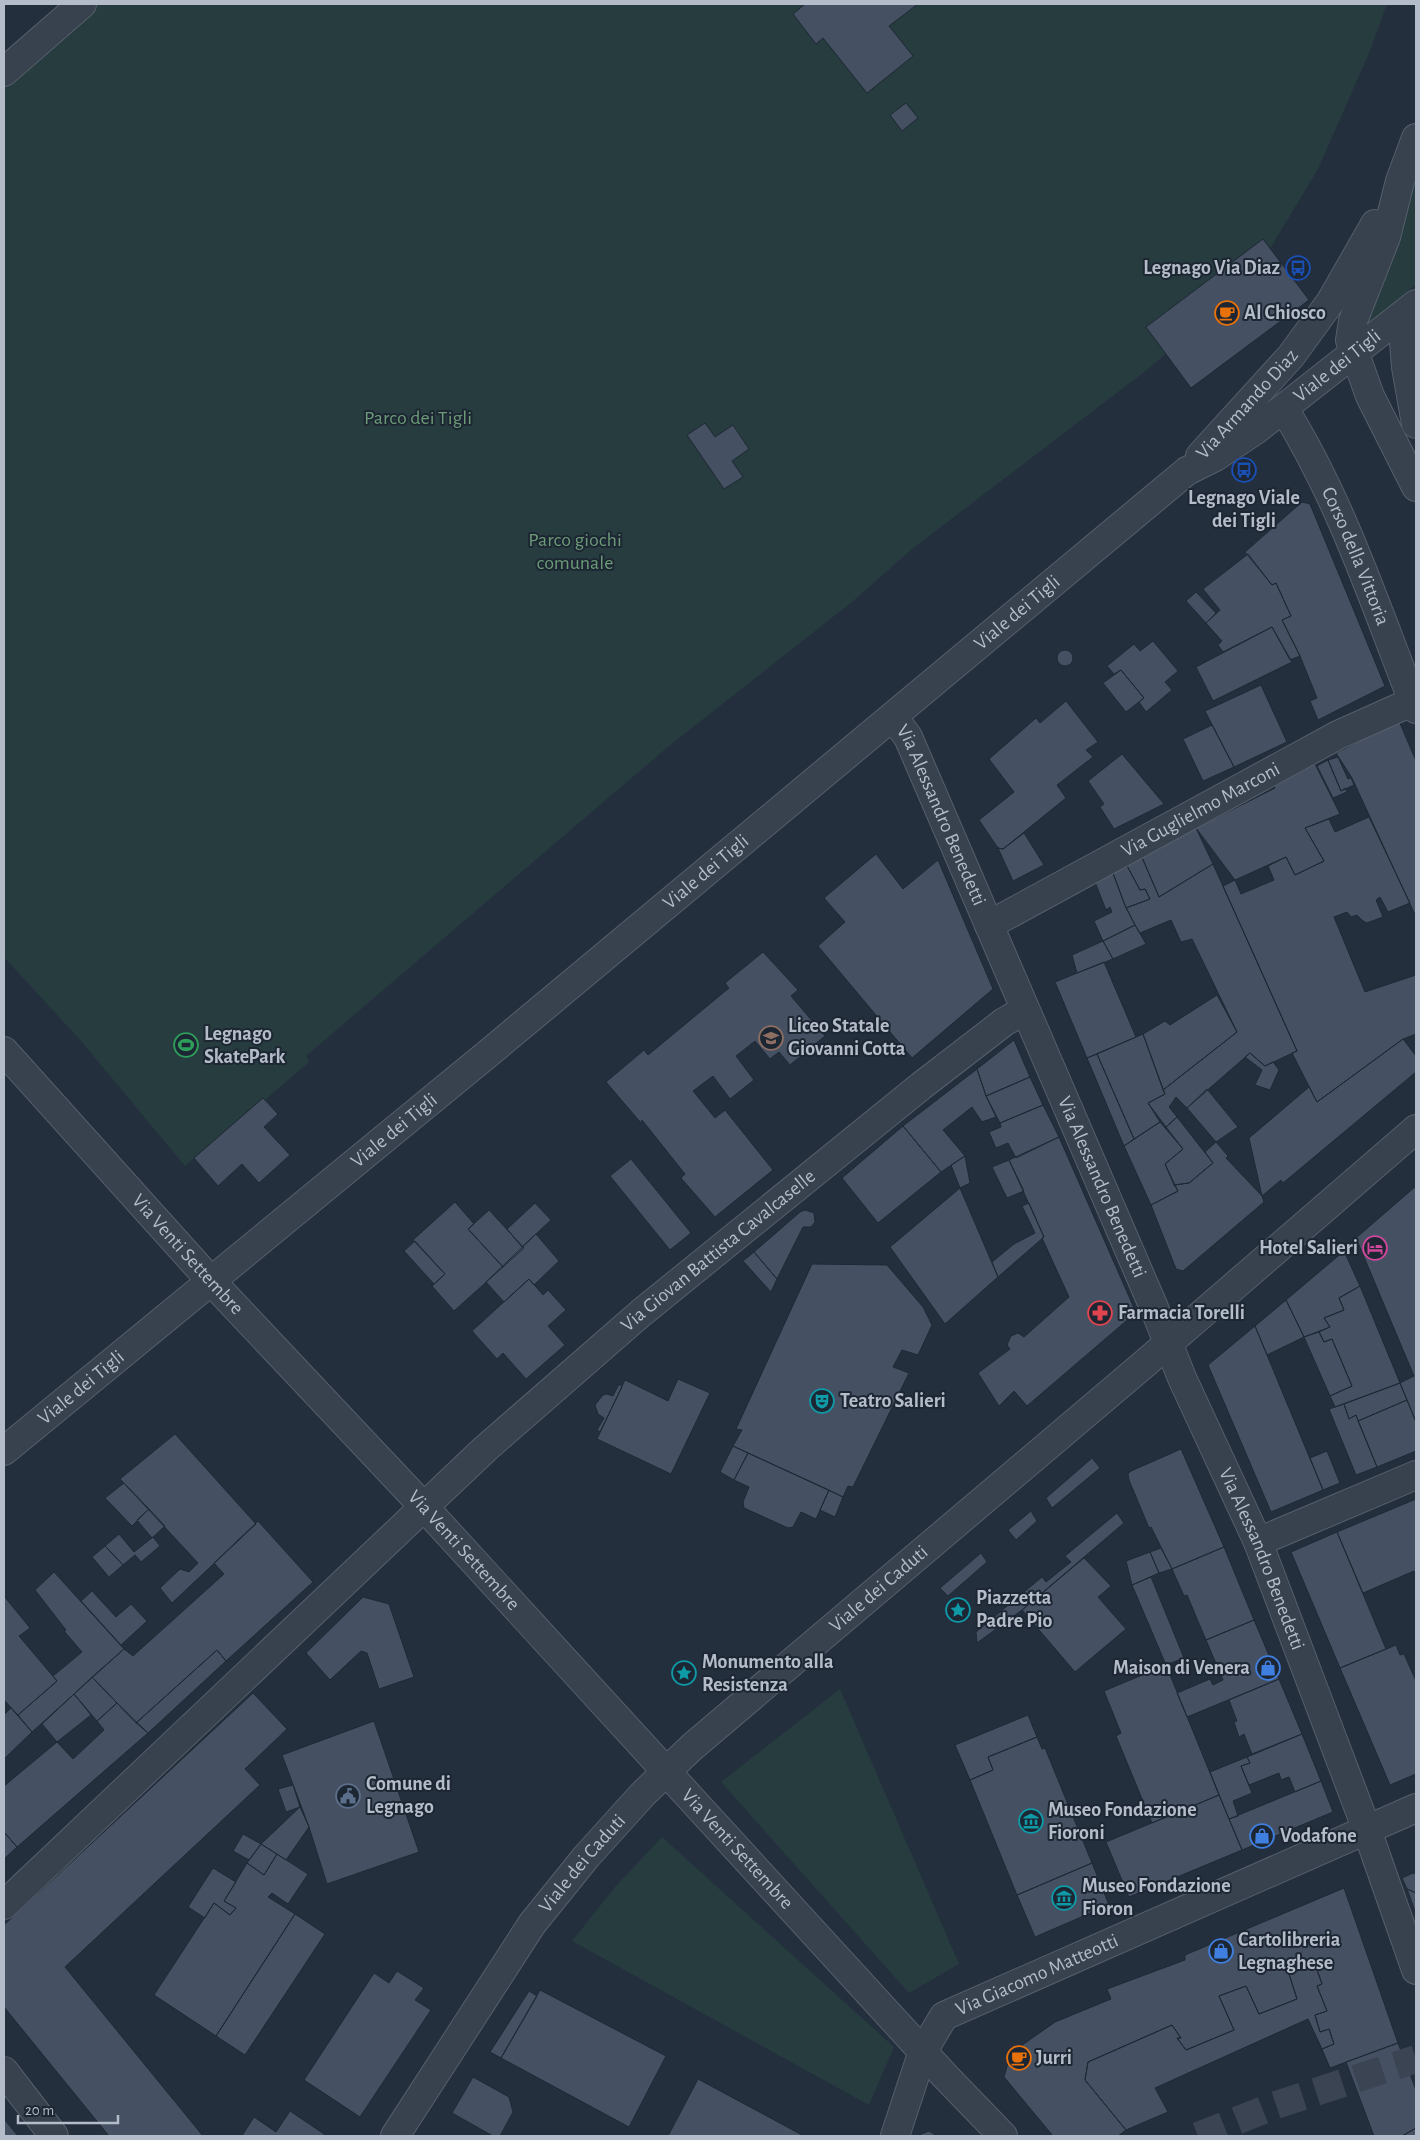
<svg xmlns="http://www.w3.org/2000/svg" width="1420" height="2140" viewBox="0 0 1420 2140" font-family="'Alegreya Sans',sans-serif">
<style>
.green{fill:#263c3f}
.building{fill:#455162;stroke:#1f2835}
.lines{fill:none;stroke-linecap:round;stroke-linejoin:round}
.minor-tunnel{stroke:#3a4453;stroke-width:28;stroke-dasharray:28 14;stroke-linecap:butt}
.minor-casing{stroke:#565f6c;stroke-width:30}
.minor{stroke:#38414e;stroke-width:28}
.labels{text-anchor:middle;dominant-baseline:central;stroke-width:4;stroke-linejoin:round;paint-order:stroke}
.poi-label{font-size:20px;font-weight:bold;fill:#b4bcc9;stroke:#1d2633;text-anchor:start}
.street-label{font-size:20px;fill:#b4bcc9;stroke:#1d2633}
.park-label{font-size:20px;fill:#6b9a76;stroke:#1d2633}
</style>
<rect width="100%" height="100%" fill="#242f3e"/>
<path class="green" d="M96,4h1291l-17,47 -52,118 -50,83 -41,49 -79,68 -236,180 -60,53 -183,144 -363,310 3,6 -44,38 -2,-2 -78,68 -104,-125 -77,-84v-872z
M1416,178v106l-46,39 -5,-3 37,-92z
M840,1689l119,275 -50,29 -188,-211z
M662,1837l232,210 -25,58 -297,-164 43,-54z"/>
<path class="building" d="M805,4h113l-29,22 24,30 -46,37 -44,-55 -7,6 -23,-30z
M906,103l12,15 -16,13 -12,-16z
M1263,239l46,61 -118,88 -45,-61z
M705,423l10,14 18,-12 16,24 -17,12 11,16 -19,12 -37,-54z
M1302,502l8,2 75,182 -67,34 -8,-19 7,-3 -17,-42 -18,-36 9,-4 -15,-33 -4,2 -27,-33z
M1248,554l24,31 4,-2 15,33 -9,4 18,36 -10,4 -18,-33 -49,25 -5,-7 4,-4 -16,-18 14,-13 -17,-21z
M1196,592l20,21 -10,10 -20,-22z
M1272,627l20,35 -79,39 -17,-34z
M1153,641l25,30 -13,11 7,8 -26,22 -7,-10 5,-4 -23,-28 -7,4 -7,-8 27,-22 6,7z
M1057 658a8 8 0 1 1 16 0a8 8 0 1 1-16 0Z
M1121,670l23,28 -18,14 -23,-29z
M1261,685l26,57 -53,25 -29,-56z
M1066,701l32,41 -12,8 7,7 -36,28 9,13 -63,51 -5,-1 -19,-28 35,-28 -25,-33 47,-41 4,5z
M1399,721l17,40v156l-64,-139 -16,-25z
M1212,725l22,42 -31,14 -20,-42z
M1122,754l42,50 -50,25 -14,-22 4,-3 -16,-23z
M1338,757l10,22 3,-1 3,7 -13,6 -13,-31z
M1328,760l13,31 4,-3 2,4 -14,6 -16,-32z
M1314,762l26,52 -35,14 19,33 -29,14 -9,-18 -51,23 -39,-52 79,-40 -2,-5z
M1369,817l41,86 -22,9 -8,-15 -4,3 7,17 -16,6 -4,-2 -6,-6 -6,2 -4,-5 -13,5 31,75 51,-17v59l-13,5 -86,63 -25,-49 5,-2 -74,-165 12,-6 6,14 33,-14 -6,-14 18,-9 9,18 29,-14 -19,-33 24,-9 6,13z
M1196,828l17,36 -54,33 -18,-42z
M1024,833l20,32 -31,16 -15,-33 5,1z
M876,854l27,35 35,-29 55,129 -81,69 -94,-112 27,-24 -21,-24z
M1141,855l18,42 54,-33 84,187 -32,15 -15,-13 -63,55 -11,-11 -7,10 8,10 -11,10 -18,-24 17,-9 -2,-4 74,-58 -45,-93 -11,3 -10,-22 -31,13 -5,-8 -9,-17 24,-9 -5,-10 -5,1 -15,-28z
M1125,862l15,28 5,-1 5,10 -24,9 -13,-35 1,-6z
M1113,873l11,30 11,22 -32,16 -9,-20 18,-9 -2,-5 -4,3 -11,-28z
M1135,925l11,19 -33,15 -10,-18z
M1103,941l10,18 -36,14 -5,-18z
M763,952l35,38 -7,6 34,40 -35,29 -11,-13 -9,7 -15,-18 -19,15 18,24 -24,19 -17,-23 -20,15 22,27 10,-8 48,60 -58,47 -34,-39 4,-4 -43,-54 -1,3 -35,-41 38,-32 4,5 81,-67 -4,-5z
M1104,962l32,75 -49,21 -32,-76z
M1217,995l20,37 -74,58 -20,-56 22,-13 5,4z
M1143,1034l22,60 -17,9 12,19 -26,17 -37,-85z
M1403,1039l13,17v16l-133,111 -2,-3 -19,16 -13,-58 60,-51 8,15z
M1014,1040l16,37 -44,19 -9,-27z
M1250,1053l15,13 8,-4 6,8 -9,20 -15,-5 7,-15 -17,-13z
M1097,1054l37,85 -10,7 -37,-88z
M977,1069l9,27 10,21 -14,5 -10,-15 -29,23 22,26 -24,16 -38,-46z
M1030,1077l13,28 -43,18 -14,-27z
M1207,1089l31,38 -22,15 -29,-34z
M263,1098l15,16 -14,13 26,28 -31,28 -17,-19 -24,22 -24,-28z
M1043,1105l16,32 -43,21 -8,-15 -12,5 -7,-16 12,-5 -1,-4z
M1177,1117l36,46 -24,20 -15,2 -9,-21 18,-15 -17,-22z
M1160,1122l23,27 -18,15 13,27 -27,14 -27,-59z
M903,1126l38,46 -63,51 -36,-45z
M1059,1137l75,171 -2,8 -105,90 -13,-15 -15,15 -21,-33 32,-24 -3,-4 4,-9 7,-3 6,4 45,-40 -27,-59 2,-1 -35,-77z
M1216,1142l12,14 -2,2 36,38 2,6 -81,69 -7,-2 -25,-64 27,-14 -4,-6 15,-2 24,-20 -8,-11z
M965,1156l5,27 -10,5 -9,-23z
M631,1159l60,74 -21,17 -60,-74z
M1009,1160l15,31 -17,7 -15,-31z
M1416,1186v236l-16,-39 14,-7 -58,-138z
M960,1188l38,89 -53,47 -55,-77z
M455,1202l19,22 -6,5 35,38 -49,44 -22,-25 13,-12 -32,-34z
M535,1203l16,17 -29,27 -15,-18z
M1029,1203l15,34 -46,40 -6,-15 22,-18 21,-11 -13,-27z
M489,1210l35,38 -21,19 -35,-38z
M805,1210l9,3 1,9 -4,5h-8l-26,52 -23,-27 46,-40z
M536,1234l23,27 -25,24 -5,-6 -25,23 -18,-20z
M415,1241l30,33 -11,10 -30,-33z
M1344,1251l16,35 -21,12 5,12 -20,8 6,9 -26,10 -18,-37z
M754,1252l23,27 -6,13 -28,-31z
M812,1264l75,1 36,42 9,18 -14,30 -16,-5 -9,17 16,6 -56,114 -5,-1 -5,11 -110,-51 9,-16 -6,-1z
M529,1279l14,16 5,-5 18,20 -18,16 17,19 -39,34 -23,-26 -6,6 -25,-28z
M1360,1286l40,97 -65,24 -5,-11 22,-10 -20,-47 -8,3 -5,-10 11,-5 -6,-9 20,-8 -5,-12z
M1286,1300l18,37 -37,18 -12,-29z
M1255,1326l68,164 -52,22 -63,-147z
M1319,1332l5,10 8,-3 20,47 -22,10 -26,-59z
M678,1379l32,14 -39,81 -74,-35 28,-59 43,21z
M1400,1383l7,17 -49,21 -2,-6 -7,4 -5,-15z
M619,1384l3,3 -22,45 -3,-2 7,-12 -6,-4 -3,-9 8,-10 4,-1 6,2z
M1407,1400l9,22v29l-39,16 -19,-46z
M1344,1404l5,15 7,-4 21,52 -21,8 -27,-66z
M175,1434l81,90 -84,79 -12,-15 20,-19 9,3 9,-9 -78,-84z
M733,1446l15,7 -14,27 -14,-8z
M1181,1449l43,98 -52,22 -21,-42 -2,1 -20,-48 -1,-6 3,-3z
M1327,1451l13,32 -17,7 -13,-32z
M748,1453l81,37 -13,29 -15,-7 -8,15 -5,1 -44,-20 -1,-6 6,-15 -15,-7z
M1092,1458l8,10 -48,40 -6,-10z
M124,1483l25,26 -17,17 -27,-28z
M829,1490l14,7 -8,20 -15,-7z
M1416,1499v77l-2,-5 -51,22 -26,-61z
M149,1509l16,17 -13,12 -15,-18z
M1031,1511l6,10 -21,19 -8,-10z
M1117,1513l7,10 -102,87 -45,33 -1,-11 66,-55 4,5 25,-20 -6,-6z
M258,1521l55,61 -87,79 -9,-11 -81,73 -44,-46 32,-28 9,7 91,-82 -10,-11z
M1337,1532l49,117 -46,19 -49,-116z
M119,1534l15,18 19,-15 7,9 -19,16 -6,-7 -12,10 -18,-19z
M105,1546l18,19 -14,12 -17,-20z
M1224,1547l30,73 -48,20 -19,-45 -3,1 -12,-27z
M1161,1548l11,21 -13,4 -9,-21z
M1150,1552l9,21 -27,12 -6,-24z
M981,1553l6,9 -39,34 -8,-8z
M1084,1558l27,28 -13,11 28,32 -51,43 -53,-62z
M54,1572l70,77 -92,83 -14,-17 39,-34 -4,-5 29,-24 -18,-21 2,-1 -31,-40z
M1151,1577l33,81 -18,7 -34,-80z
M92,1591l24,26 15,-13 16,17 -26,24 -40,-44z
M4,1596l26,32 -11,8 38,45 -39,34 -14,-15z
M363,1597l26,7 25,73 -35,12 -12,-36 -6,-2 -31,29 -24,-27z
M1254,1620l25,59 -92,38 -10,-24 33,-14 3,6 10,-5 -17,-40z
M1396,1645l4,10 4,-1 12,27v93l-26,11 -50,-117z
M217,1650l9,11 -78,72 -12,-10z
M1166,1665l53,130 -67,28 -36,-87 5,-3 -17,-42z
M92,1677l25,26 -20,18 -23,-27z
M1279,1679l23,55 -50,20 -8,-20 -5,3 -5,-15 3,-1 -8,-21z
M253,1693l34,36 -42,40 15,16 -195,182 138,169h-94l-105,-129v-82z
M74,1694l17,21 -34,27 -15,-18z
M117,1703l31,30 -131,114 -13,-15v-46l53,-44 16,17 31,-29 -7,-9z
M11,1708l21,24 -28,27v-44z
M1028,1715l9,22 -49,20 5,13 -23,10 -15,-35z
M374,1721l45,131 -92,32 -18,-57 -27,-72z
M1302,1734l19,47 -26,11 -6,-15 -8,3 -2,-7 -30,12 -8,-19 9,-3 -3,-6z
M1037,1737l5,12 3,-1 47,115 -75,32 -47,-115 23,-10 -5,-13z
M1247,1757l3,6 -9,3 11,27 -19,8 5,15 -9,3 -19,-47z
M1321,1781l12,31 -91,38 -13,-31z
M293,1785l7,22 -14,5 -8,-23z
M1219,1795l23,55 -113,47 -23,-55z
M300,1807l9,20 -23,33 -25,-16z
M4,1832l13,15 -13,12z
M243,1834l18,10 -12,16 -16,-9z
M261,1844l16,10 -13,21 -17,-12z
M277,1854l31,20 -20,30 -16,-11 -4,4 27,17 -79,122 -62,-41 60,-92 16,12 6,-7 -12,-7 23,-38 17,12z
M1092,1863l17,42 -74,32 -18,-42z
M213,1868l23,14 -12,19 12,7 -6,7 -16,-12 -9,15 -17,-11z
M1413,1873l3,1v19l-9,-4 -5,-11z
M1344,1888l54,155 -68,25 -8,-19 12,-5 -5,-15 -9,3 -5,-17 12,-4 -10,-25 5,-2 -7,-20 -26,10 8,25 -38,15 -13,-28 -27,10 15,34 -48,20 -9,-12h4l-9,-13 -84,37 -3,18 41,50 -8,6h-65l-49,-59 7,-24 44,-31 56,-23 -4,-10 78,-29v-5z
M1407,1889l9,4v21z
M295,1914l30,20 -80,121 -29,-19z
M1315,1964l7,20 -5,2 10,25 -12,4 5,17 9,-3 5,15 -12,5 -14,-30 -153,69 13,24 -42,18 -41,-50 3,-18 84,-37 9,13h-4l9,12 48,-20 -15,-34 27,-10 13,28 38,-15 -8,-25z
M397,1971l27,17 -9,12 16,10 -71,107 -56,-37 70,-107 15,10z
M540,1990l126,66 -37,71 -128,-69z
M529,1991l8,5 -36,62 -11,-6z
M1398,2043l18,47v38l-14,8h-28l-28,-74z
M473,2077l36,20 4,15 -13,24h-7l-41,-23z
M698,2079l106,57h-136z
M290,2111l37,25h-85l12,-19 22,15z
M4,2119l14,17h-14z
M1416,2128v8h-14z
M929,2131l8,5h-19l1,-1z"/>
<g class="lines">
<path class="minor-tunnel" d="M1198,2136l78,-31 140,-46"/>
<g class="minor-casing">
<g id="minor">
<path d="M4,72l78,-68"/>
<path d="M1416,138l-16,43 -14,56 -33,84 -3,19 20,56 46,91"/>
<path d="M1402,316l4,51 10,57"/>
<path id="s1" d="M1284,409c58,93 92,199 132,300"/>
<path id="s2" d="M1200,456l91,-100 40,-55 44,-77"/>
<path id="s3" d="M893,717l15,20 247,573 27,68 76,164 109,288 49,140"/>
<path id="s4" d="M989,925l349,-190 78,-35"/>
<path id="s5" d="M4,1051l207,230 214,227 520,568 58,60"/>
<path id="s6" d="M4,1451l481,-395 702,-585 28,-14 42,-28 159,-125"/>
<path d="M1258,1542l158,-67"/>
<path id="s7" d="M4,1905l481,-456 156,-136 280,-227 83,-64 21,-12"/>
<path d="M4,2071l50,65"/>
<path id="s8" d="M395,2136l137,-212 54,-67 57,-63 49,-47 451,-382 273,-236"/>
<path id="s9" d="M895,2136l28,-85 21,-35 472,-208"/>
</g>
</g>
<use href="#minor" class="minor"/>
</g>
<defs>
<g id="bus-ring" transform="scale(1.25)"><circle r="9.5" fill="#1d2633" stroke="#1a4fb4" stroke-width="1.5"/><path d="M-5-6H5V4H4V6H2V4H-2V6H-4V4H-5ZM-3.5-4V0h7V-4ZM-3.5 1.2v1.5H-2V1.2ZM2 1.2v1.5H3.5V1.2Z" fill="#1a4fb4"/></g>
<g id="cafe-ring" transform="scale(1.25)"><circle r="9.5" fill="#1d2633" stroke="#e8710a" stroke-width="1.5"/><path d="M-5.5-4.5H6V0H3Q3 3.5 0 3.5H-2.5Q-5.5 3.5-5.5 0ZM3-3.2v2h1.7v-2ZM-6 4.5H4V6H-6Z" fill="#e8710a"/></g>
<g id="school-ring" transform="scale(1.25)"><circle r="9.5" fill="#1d2633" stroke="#8d6e63" stroke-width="1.5"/><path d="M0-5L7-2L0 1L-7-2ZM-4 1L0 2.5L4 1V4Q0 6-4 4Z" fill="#8d6e63"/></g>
<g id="stadium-ring" transform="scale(1.25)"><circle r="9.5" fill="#1d2633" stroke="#2e9e5b" stroke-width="1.5"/><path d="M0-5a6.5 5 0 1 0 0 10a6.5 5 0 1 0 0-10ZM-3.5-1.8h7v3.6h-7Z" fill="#2e9e5b"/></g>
<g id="hotel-ring" transform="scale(1.25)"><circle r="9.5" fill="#1d2633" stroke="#d1479c" stroke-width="1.5"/><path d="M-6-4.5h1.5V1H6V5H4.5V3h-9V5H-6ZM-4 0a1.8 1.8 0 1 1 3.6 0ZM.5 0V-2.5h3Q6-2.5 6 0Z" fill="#d1479c"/></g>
<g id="pharmacy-ring" transform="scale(1.25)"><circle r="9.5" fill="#1d2633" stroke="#e0444e" stroke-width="1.5"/><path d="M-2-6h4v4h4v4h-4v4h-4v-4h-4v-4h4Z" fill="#e0444e"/></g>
<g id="theatre-ring" transform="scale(1.25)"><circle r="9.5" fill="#1d2633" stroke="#0f9aa8" stroke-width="1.5"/><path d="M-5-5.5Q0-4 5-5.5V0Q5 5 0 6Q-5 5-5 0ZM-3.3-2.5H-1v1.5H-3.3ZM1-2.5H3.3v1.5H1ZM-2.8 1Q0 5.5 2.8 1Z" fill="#0f9aa8"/></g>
<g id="sight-ring" transform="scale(1.25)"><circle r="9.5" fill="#1d2633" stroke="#0f9aa8" stroke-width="1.5"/><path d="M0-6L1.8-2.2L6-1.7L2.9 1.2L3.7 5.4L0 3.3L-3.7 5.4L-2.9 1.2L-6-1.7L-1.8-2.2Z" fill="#0f9aa8"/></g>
<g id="shop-ring" transform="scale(1.25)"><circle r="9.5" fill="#1d2633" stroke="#3f7fe0" stroke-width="1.5"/><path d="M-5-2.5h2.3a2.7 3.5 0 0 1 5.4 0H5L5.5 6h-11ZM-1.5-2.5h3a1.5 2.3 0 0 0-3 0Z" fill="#3f7fe0"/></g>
<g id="civic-ring" transform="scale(1.25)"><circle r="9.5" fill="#1d2633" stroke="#5c6f8a" stroke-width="1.5"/><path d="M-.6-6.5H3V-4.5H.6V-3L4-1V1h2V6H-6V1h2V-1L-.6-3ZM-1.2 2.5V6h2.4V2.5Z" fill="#5c6f8a"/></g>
<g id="museum-ring" transform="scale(1.25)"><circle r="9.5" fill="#1d2633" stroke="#0f9aa8" stroke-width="1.5"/><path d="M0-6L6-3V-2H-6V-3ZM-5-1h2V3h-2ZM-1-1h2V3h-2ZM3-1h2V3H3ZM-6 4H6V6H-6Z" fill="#0f9aa8"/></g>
</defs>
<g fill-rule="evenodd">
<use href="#bus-ring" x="1298" y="268"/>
<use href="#cafe-ring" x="1227" y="313"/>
<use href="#bus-ring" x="1244" y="470"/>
<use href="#school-ring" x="771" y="1038"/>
<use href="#stadium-ring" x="186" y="1045"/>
<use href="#hotel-ring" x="1375" y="1248"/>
<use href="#pharmacy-ring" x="1100" y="1313"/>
<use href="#theatre-ring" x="822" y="1401"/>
<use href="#sight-ring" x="958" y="1610"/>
<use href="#shop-ring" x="1268" y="1668"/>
<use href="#sight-ring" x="684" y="1673"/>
<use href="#civic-ring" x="348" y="1796"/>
<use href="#museum-ring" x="1031" y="1821"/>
<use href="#shop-ring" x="1262" y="1836"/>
<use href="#museum-ring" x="1064" y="1898"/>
<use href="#shop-ring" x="1221" y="1951"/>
<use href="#cafe-ring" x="1019" y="2058"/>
</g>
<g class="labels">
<g class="poi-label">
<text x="1280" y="268" text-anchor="end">Legnago Via Diaz</text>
<text x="1244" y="313">Al Chiosco</text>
<text x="1244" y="498" text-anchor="middle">Legnago Viale<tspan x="1244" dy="23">dei Tigli</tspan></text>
<text x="788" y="1026">Liceo Statale<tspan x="788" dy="23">Giovanni Cotta</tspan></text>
<text x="204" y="1034">Legnago<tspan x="204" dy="23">SkatePark</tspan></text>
<text x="1358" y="1248" text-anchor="end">Hotel Salieri</text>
<text x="1118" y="1313">Farmacia Torelli</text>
<text x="840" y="1401">Teatro Salieri</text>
<text x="976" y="1598">Piazzetta<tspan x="976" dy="23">Padre Pio</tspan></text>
<text x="702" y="1662">Monumento alla<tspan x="702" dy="23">Resistenza</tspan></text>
<text x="1250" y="1668" text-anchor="end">Maison di Venera</text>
<text x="366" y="1784">Comune di<tspan x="366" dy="23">Legnago</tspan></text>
<text x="1048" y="1810">Museo Fondazione<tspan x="1048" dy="23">Fioroni</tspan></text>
<text x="1280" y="1836">Vodafone</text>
<text x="1082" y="1886">Museo Fondazione<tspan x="1082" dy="23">Fioron</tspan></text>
<text x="1238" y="1940">Cartolibreria<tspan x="1238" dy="23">Legnaghese</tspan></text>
<text x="1036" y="2058">Jurri</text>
</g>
<g class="street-label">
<text stroke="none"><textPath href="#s6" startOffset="1720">Viale dei Tigli</textPath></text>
<text stroke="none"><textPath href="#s2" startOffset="70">Via Armando Diaz</textPath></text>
<text stroke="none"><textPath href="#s1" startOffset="164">Corso della Vittoria</textPath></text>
<text stroke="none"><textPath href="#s6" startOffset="1315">Viale dei Tigli</textPath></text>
<text stroke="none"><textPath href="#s4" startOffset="241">Via Guglielmo Marconi</textPath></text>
<text stroke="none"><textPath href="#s3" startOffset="110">Via Alessandro Benedetti</textPath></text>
<text stroke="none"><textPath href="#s6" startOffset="910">Viale dei Tigli</textPath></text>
<text stroke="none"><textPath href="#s6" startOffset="505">Viale dei Tigli</textPath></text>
<text stroke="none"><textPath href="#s3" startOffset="515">Via Alessandro Benedetti</textPath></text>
<text stroke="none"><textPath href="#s7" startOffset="969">Via Giovan Battista Cavalcaselle</textPath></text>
<text stroke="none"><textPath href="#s5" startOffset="274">Via Venti Settembre</textPath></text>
<text stroke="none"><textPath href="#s6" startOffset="100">Viale dei Tigli</textPath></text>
<text stroke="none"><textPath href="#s5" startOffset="679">Via Venti Settembre</textPath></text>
<text stroke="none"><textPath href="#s3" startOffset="920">Via Alessandro Benedetti</textPath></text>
<text stroke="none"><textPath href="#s8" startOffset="736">Viale dei Caduti</textPath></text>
<text stroke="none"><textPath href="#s5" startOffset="1084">Via Venti Settembre</textPath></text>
<text stroke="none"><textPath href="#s8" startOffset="331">Viale dei Caduti</textPath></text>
<text stroke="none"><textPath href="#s9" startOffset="232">Via Giacomo Matteotti</textPath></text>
</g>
<g class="park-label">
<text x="418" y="418">Parco dei Tigli</text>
<text x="575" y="540">Parco giochi<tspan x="575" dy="23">comunale</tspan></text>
</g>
</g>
<rect width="1420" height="2140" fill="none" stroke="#b4bcc9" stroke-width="10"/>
<path d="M18 2115v8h100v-8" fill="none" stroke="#b4bcc9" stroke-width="2.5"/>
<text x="25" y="2115" font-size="15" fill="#b4bcc9" stroke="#1d2633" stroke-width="4" paint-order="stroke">20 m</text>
</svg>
